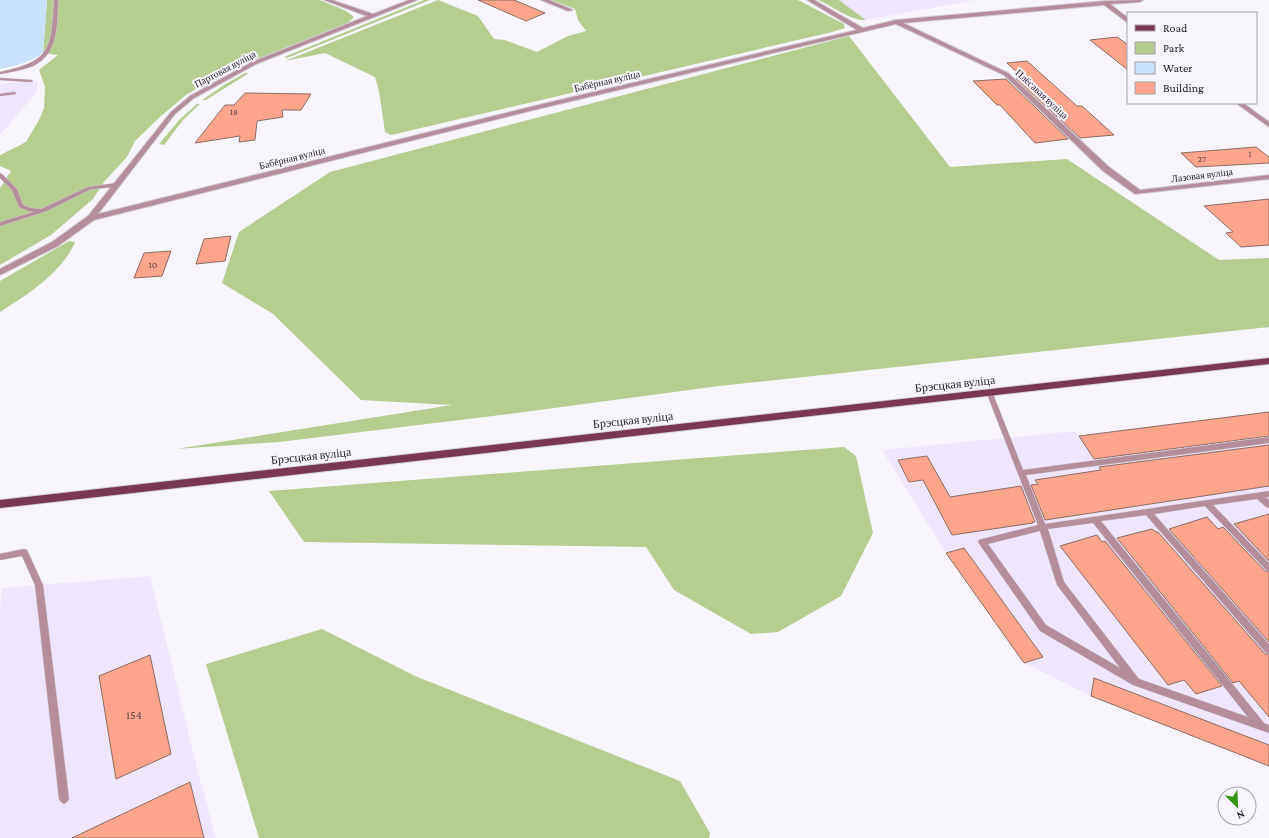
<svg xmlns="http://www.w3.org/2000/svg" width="1269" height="838" viewBox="0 0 1269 838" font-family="'Crimson Pro',serif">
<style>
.built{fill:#efe5fc}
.green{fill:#b5cd91}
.water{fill:#cae1fc}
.building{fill:#fea58c;stroke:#8c6c63}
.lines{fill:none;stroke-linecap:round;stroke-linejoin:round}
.service-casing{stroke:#d2cfd6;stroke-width:1}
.minor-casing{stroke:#d2cfd6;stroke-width:2}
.primary-casing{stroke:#d2cfd6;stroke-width:2}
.service{fill:#b58e9b;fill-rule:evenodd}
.minor{fill:#b58e9b;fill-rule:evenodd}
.primary{fill:#783752;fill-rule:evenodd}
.labels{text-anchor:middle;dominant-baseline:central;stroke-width:4;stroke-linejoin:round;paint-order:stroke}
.far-number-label{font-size:9px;fill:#5e4446}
.far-street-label{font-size:10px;fill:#28232f;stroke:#f7f5fb}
.number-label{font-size:10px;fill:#5e4446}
.street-label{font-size:12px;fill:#28232f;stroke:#f7f5fb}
.near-number-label{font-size:12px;fill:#5e4446}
</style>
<rect width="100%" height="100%" fill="#f7f5fb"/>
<path class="built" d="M839,0h136l-109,20z
M38,81l-2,12 -36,42v-51z
M1269,412v354l-178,-70 -67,-33 -78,-110 -64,-103 194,-19 3,5z
M150,576l49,200 17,62h-216v-227l2,-23z"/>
<path class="green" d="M47,0h273l26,11 8,6 -7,7 -102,40 -25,11 -34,20 -25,21 -26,25 -8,16 -23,25 -11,17 -42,36 -51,30v-77l11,-17 -11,-5v-11l26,-13 13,-22 5,-12 1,-21 -6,-17 19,-15 -15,-2z
M424,0h6l-143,58 -3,-1z
M438,0l40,16 16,23 11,1 32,12 31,-16 18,-5 -8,-11 -3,-11 -24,-9h247l46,24 1,4 -13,4 -441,103 -6,-3 -6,-41 -4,-14 -50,-24 -40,8z
M818,0h21l27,20c-16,1 -33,-14 -48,-20z
M849,36l101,131 117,-8 152,101 50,-2v69l-550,59 -210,28 -230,28 -103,7 276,-44 -91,-5 -88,-86 -51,-31 17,-51 91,-60z
M245,73h4l-43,27h-4l22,-15z
M197,104h3l-17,16 -19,25 -5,-1 20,-24z
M69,241l6,1c-14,32 -47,52 -75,70v-31z
M844,447l12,9 17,77 -32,63 -63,36 -27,2 -77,-44 -28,-43 -342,-5 -35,-51z
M322,629l93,47 265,105 30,52 -1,5h-450l-53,-174z"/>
<path class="water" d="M0,0h47l-4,53c-13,9 -27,13 -43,16z"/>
<path class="building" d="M478,0h36l31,13 -19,8z
M1117,37l11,8v25l-38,-30z
M1027,61l50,45h5l32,29 -34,3 -64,-59 7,-1 -16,-15z
M1006,79l62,60 -33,4 -35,-38h-3l-24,-24z
M245,93l66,1 -10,16h-19l1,7 -26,4 -2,19 -16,2 1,-6 -45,7 30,-38h9z
M1256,147l13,10v6l-73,4 -15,-14z
M1269,199v46l-28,2 -15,-14 7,-1 -29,-26z
M231,236l-6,25 -29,3 8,-25z
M171,251l-9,25 -28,2 10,-25z
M1269,412v24l-175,23 -15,-23z
M1269,445v41l-224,34 -14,-35 7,-1 -3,-4 66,-10 -2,-3z
M927,456l23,41 71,-11 14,36h-3l1,1 -81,12 -29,-55 -14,2 -11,-22z
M1269,514v47l-35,-37z
M1207,517l11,12 5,-2 42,44 4,1v70l-100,-113z
M1152,529l4,3h2l107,122 4,1v62l-30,-36 -6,2 -116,-145z
M1097,535l5,7 3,-1 117,145 -26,8 -12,-14 -16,5 -108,-139z
M964,548l79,109 -19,6 -78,-110z
M150,655l21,99 -55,25 -17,-103z
M1094,678l175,67v21l-178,-70z
M190,782l14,56h-132z"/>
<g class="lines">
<g class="service-casing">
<path id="service" d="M54,0h4c-1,24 1,54 -25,66 -10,4 -22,6 -33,8v-2c52,-11 51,-23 54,-72z
M0,78l31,2 2,1 -2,1 -31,-2z
M14,92l2,1v1l-16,2v-2z
M0,173l2,1 15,15 6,16 8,3 10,1 47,-22 28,-4 3,2 -3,2 -25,2 -44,22 -47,15v-4l34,-10 -6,-1 -9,-4 -7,-17 -12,-12z
M988,392h4l1,2 30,76 246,-33v6l-243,32 19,49 224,-33v6h-3l3,3v8l-3,-1 -9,-8 -44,6 56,58v8l-3,-1 -61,-64 -51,8 115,130v10l-3,-1 -120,-138 -45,6 163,202 5,2v8l-136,-48 -93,-54 -62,-89 1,-2 3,-1 56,-14 -51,-131zM1093,523l155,194 -109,-38 -75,-97 -16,-53zM1040,531l17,54 63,83 -74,-43 -58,-81z
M24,549l3,1 16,35 26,214 -2,3 -3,2 -3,-2 -2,-3 -24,-214 -13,-29 -22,4v-6z"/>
</g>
<g class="minor-casing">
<path id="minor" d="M324,0h8l41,14 36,-14h8l-161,64 -62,34 -19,16 -77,100 436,-108 323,-76 -50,-30h7l49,28 33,-8 209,-19 38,-1 -3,2 -30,2 18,14v5l-24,-18 -201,18 105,50 101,94 31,23 129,-15v4l-134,15 -32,-23 -99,-96 -108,-51 -362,86 -440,110 -36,26 -58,29v-6l52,-27 36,-26 83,-104 19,-16 62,-34 115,-46z
M541,0h8l24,10 -5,1z
M1236,103h7l26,19v5z"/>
</g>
<g class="primary-casing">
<path id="primary" d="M1269,358v6l-1269,144v-8z"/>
</g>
<use href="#service" class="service"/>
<use href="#minor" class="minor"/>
<use href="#primary" class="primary"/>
</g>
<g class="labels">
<g class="far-number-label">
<text x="234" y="112">18</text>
<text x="1250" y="154">1</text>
<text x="1202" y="159">27</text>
</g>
<g class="far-street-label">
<text transform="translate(225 69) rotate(-28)">Партовая вуліца</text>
<text transform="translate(607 81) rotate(-13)">Бабёрная вуліца</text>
<text transform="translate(1042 94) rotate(43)">Плёсавая вуліца</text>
<text transform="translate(292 158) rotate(-14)">Бабёрная вуліца</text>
<text transform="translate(1202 175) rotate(-7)">Лазовая вуліца</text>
</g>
<g class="number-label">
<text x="153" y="264">10</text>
</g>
<g class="street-label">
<text transform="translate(955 384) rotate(-6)">Брэсцкая вуліца</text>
<text transform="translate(633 420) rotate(-6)">Брэсцкая вуліца</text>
<text transform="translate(311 456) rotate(-6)">Брэсцкая вуліца</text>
</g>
<g class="near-number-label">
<text x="134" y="715">154</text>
</g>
</g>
<rect x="1127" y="12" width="130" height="92" fill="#f7f5fb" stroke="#a4a1a9"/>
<rect x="1135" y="25" width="20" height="6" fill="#783752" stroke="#a4a1a9"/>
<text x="1163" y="32" font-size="12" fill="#28232f">Road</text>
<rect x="1135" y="42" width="20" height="12" fill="#b5cd91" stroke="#a4a1a9"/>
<text x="1163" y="52" font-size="12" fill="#28232f">Park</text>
<rect x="1135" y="62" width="20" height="12" fill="#cae1fc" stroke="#a4a1a9"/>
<text x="1163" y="72" font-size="12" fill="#28232f">Water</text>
<rect x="1135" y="82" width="20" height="12" fill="#fea58c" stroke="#a4a1a9"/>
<text x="1163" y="92" font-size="12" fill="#28232f">Building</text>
<g transform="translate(1237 806) rotate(156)"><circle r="19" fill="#f7f5fb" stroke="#a4a1a9"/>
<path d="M0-3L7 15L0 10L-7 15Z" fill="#349412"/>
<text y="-6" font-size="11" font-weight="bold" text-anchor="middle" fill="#28232f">N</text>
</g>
</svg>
